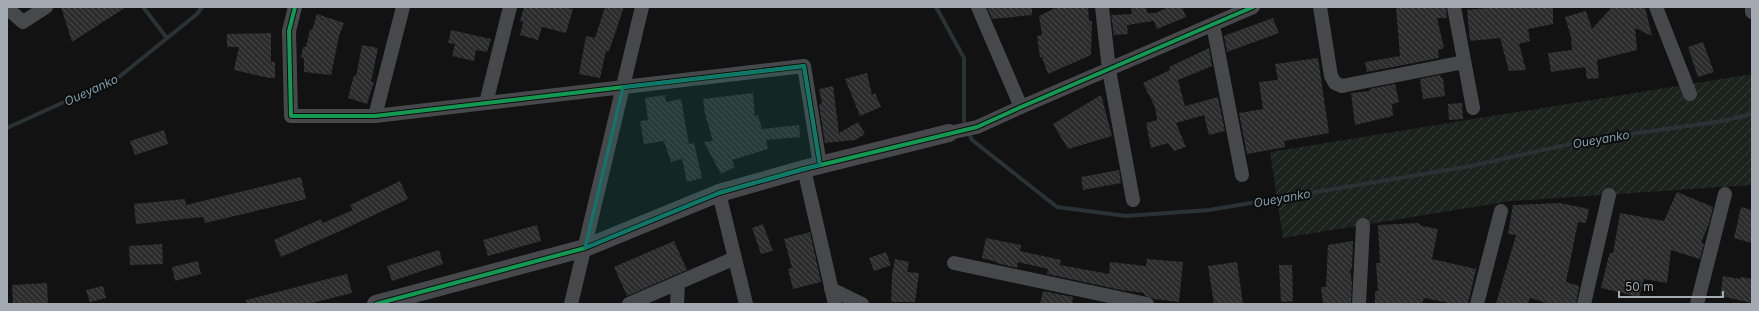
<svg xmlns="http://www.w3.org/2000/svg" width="1759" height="311" viewBox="0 0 1759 311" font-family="Inter,sans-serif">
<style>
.garden{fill:url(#garden-furrows)}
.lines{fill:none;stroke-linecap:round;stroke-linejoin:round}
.stream{stroke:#2a3236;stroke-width:4}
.building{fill:url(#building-back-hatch)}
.minor{stroke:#46484b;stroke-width:14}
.tertiary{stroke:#46484b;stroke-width:18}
.cycleway-casing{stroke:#0d0d0e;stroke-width:6}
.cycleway{stroke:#139951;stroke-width:4}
.marked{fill:#0f766e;fill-opacity:0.2;stroke:#0f766e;stroke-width:3;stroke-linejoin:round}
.labels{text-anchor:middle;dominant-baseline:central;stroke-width:4;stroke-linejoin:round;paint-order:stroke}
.water-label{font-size:12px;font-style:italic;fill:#7e9baa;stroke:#0d0d0e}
</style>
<defs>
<pattern id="garden-furrows" width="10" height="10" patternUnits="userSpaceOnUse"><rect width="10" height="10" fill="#1c221d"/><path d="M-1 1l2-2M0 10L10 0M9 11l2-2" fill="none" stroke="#3a3f3b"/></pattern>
<pattern id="building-back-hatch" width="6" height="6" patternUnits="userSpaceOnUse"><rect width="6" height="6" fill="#2d2d2e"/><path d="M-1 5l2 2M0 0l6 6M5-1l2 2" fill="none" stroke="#48494a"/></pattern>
</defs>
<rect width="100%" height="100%" fill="#121213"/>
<path class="garden" d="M1752,74v111l-241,16 -228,37 -13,-86z"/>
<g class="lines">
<path class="stream" d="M143,7l24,31
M936,7l28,51v64l8,18 85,67 69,9 83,-6 262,-44 117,-26 135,-19 29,-7
M7,128l112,-51 78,-63 5,-7"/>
</g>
<path class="building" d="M61,7h65l-54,35z
M524,7h39l10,2 -7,24 -24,-6 -4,13 -18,-5 3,-13 -3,-1z
M605,7h19l-15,44h-3l-6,27 -21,-4 7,-38 9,2z
M987,7h45v8l-40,4z
M1057,7h31l1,14h3l-1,34 -43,19 -6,-17h-2l-3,-21 5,-1 -3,-19z
M1131,7h15l1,6h8l14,-6h13l4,10 -29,12 -3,-8 -27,4 1,9 -14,1 -3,-20 21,-1z
M1396,7h50l1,11h-10l7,30 -6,2 1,8 -72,14 -2,-10 35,-6z
M1499,7h54v17l-25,5 2,12 -11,3 7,26 -17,1 -9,-33 -30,3 -3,-31z
M1612,7h33l7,29 -17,-8 2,22 -40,10 2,18 -12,1 -2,-12 -34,5 -3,-19 24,-3 -1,-13 -6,-20 21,-6 6,18z
M317,14l27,9 -5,13 -8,39 -27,-3v-14l-3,-1 2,-10h3l4,-18 2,1z
M1273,18l6,15 -52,19 -3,-16z
M451,30l40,9 -4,13 -11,-2 -2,11 -22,-5 3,-12 -7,-1z
M271,33v29h4v16h-6l-35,-8 5,-23h-12v-13z
M1703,42l11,30 -16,5 -10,-30z
M362,45l16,3 -7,34h3l-7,22 -19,-6 6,-23 2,1z
M1209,48l3,18 -34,14 7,26 33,-9 7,34 -16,4 -5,-20 -28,8 10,24 -12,4 -6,-8 -17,5 -5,-25 11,-3 -2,-13 -12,-24 27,-13 -1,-3z
M1318,58l11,75 -45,8 1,6 -38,7 -8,-41 24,-4 -4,-27 19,-2 -3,-16z
M867,73l5,22 3,-2 6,14 -21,9 -15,-37z
M1440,75l1,3h2l2,18 -22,3 -3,-20z
M1395,84l4,18 -7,2 1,12 -38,9 -4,-32 19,-2 -1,-2z
M833,86l6,47 19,-11 7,12 -10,6 -30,3 -6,-38 3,-2 -3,-14z
M753,93l2,23 3,-1 4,14 37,-4 1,12 -34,3 2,9 -36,11 3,7 -14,7 -17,-32 9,-1 -8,-27 -2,-15z
M665,95l1,7 15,-3 8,45 5,-1 8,35 -15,4 -5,-23 -11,3 -7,-21 -20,3 -4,-23 8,-1 -3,-22z
M1101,95l11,41 -44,13 -15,-25z
M1462,103l1,16 -14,1 -1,-16z
M164,130l4,14 -33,11 -5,-14z
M1119,170l2,13 -38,7 -2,-13z
M301,177l5,22 -101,24 -2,-6 -67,7 -2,-20 51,-5 1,6z
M400,181l8,18 -70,33 -57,25 -7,-17 47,-21 2,4 30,-13 -3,-5z
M1677,192l36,15 -4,17 -8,19 3,1 -4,15 -29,-9 -4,33 -23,-4 -5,18 -38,-9 7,-29 2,-6h3l7,-40 44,8z
M1560,203l29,6 -3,14 -8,-1 -12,60 13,4 -3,18h-26l-20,-6 -2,6h-32l20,-69 -8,-1 5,-29z
M1741,207l11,3v33l-18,-5z
M1418,223l4,3 16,3 -6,30 44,10 -8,35h-14l-30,-6 -2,6h-47v-13h3l-2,-28h4l-2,-38z
M763,224l10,27 -12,3 -9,-26z
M537,225l4,16 -53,15 -5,-16z
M810,232l11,50 -28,7 -5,-20 4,-1 -8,-29z
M986,238l35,7 -1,6 41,9 -1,5 49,9 1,-12 36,4 1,-7 36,3 -4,40 -25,-3 -10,-4v-2l-23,-3 -74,-16 1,-5 -30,-7 -1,6 -21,-5 1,-1 -15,-4z
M674,241l13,29 -60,26 -13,-29z
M1353,241l-1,28 -2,1 2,12 -1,22h-28l-2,-17h5l2,-42z
M162,244l1,20 -33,1 -1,-19z
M439,250l4,14 -51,17 -5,-15z
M886,252l5,13 -17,6 -5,-13z
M895,259l14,3 -2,10 12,1 -4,29h-24l1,-28z
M198,261l3,13 -26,7 -3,-14z
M1237,262l6,42h-29l-6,-38z
M1279,265h13l1,36 -12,1z
M347,274l5,19 -44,11h-61l-1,-4z
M1723,276l17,3 1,-2 11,2v24l-32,-7z
M47,283l1,21h-35l-1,-19z
M103,286l3,12 -16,4 -4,-12z
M1043,291l30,6 -1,7h-32z"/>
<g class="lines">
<path class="minor" d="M295,7l-6,24 2,85h84l429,-50 16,99
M978,7l43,100
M1102,7l7,63 24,130
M1320,7l11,69 4,7 7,3 122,-24
M1454,7l19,101
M1656,7l34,87
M1752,7v5
M7,8l16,14 23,-15
M1213,25l29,150
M486,103l24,-96
M375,116l28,-109
M949,133l28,-6 44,-20 232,-100
M804,169l31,135
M719,193l27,111
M954,263l193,41
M831,289l31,15
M571,304l71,-297
M629,304l106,-46
M677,304l1,-21
M1359,304l4,-79
M1477,304l24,-93
M1584,304l25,-109
M1697,304l28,-110"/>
<path class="tertiary" d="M376,304l209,-56 134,-55 85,-24 145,-36"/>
<g class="cycleway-casing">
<path id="cycleway" d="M295,7l-6,24 2,85h84l429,-50 16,99
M376,304l209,-56 134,-55 85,-24 173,-42 44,-20 232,-100"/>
</g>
<use href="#cycleway" class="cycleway"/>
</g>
<path class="marked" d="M804,66l16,99 -101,28 -134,55 38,-161z"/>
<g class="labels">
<g class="water-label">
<text transform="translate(91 90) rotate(-25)">Oueyanko</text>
<text transform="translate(1601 139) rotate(-10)">Oueyanko</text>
<text transform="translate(1282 198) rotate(-10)">Oueyanko</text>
</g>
</g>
<rect width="1759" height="311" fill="none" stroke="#a4aab2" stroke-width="16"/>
<path d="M1619 291v6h104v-6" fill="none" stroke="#a4aab2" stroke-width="2"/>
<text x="1625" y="291" font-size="12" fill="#a4aab2" stroke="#0d0d0e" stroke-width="3" paint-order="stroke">50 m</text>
</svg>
